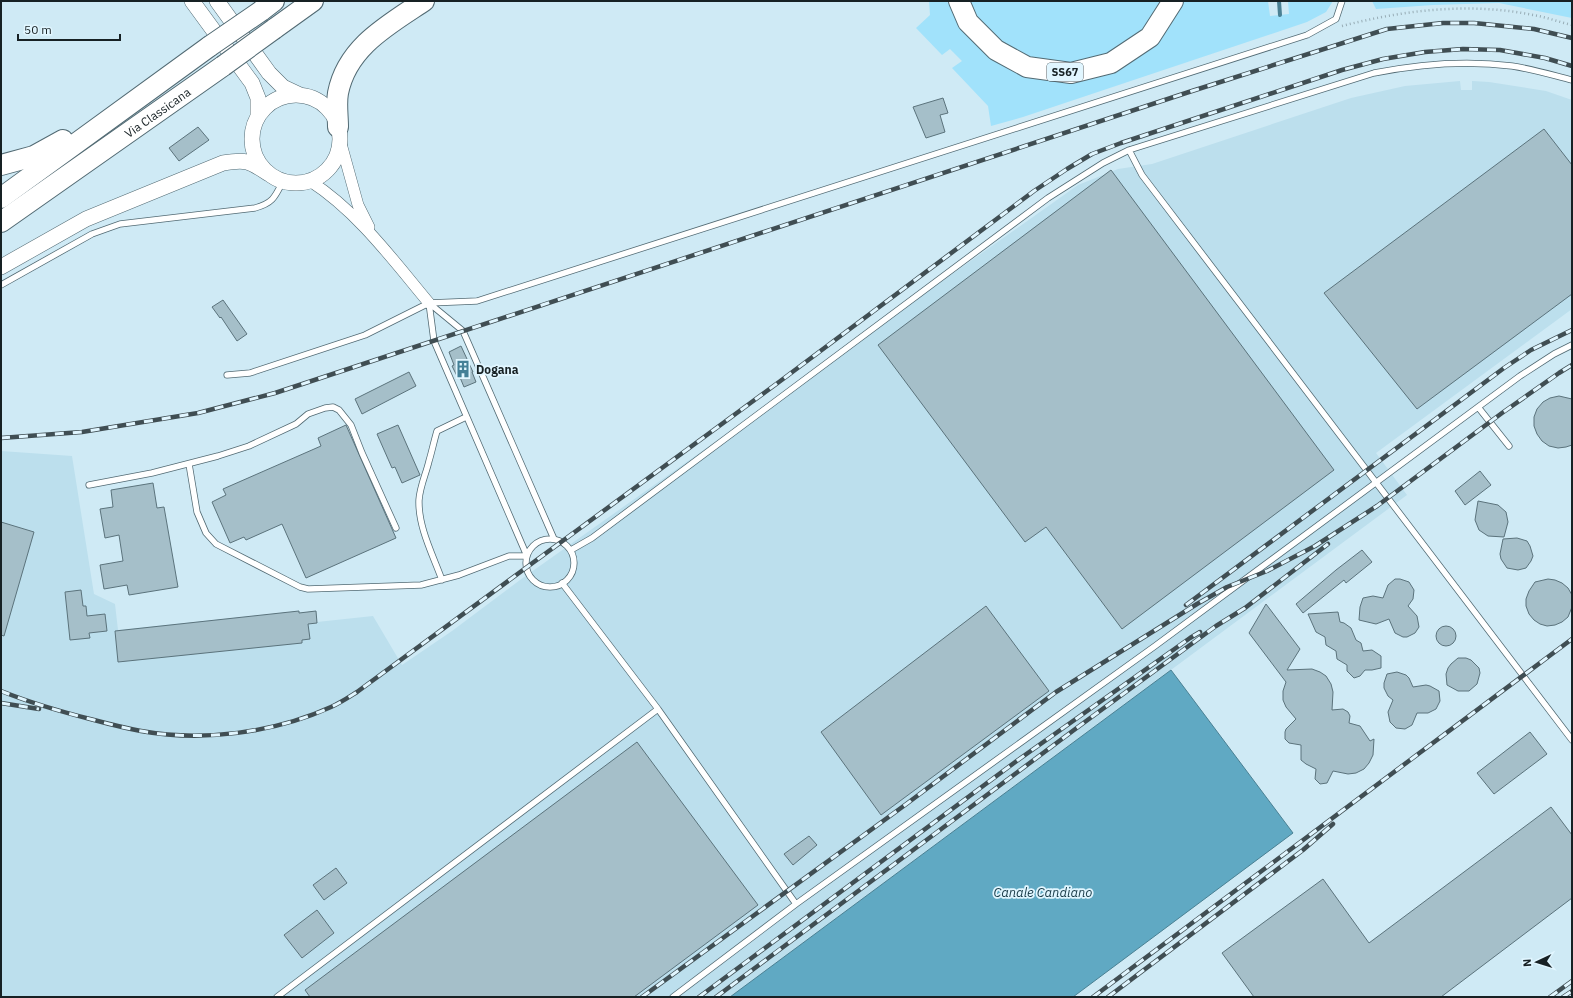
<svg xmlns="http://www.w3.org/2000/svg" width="1573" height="998" viewBox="0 0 1573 998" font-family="'IBM Plex Sans',sans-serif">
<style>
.built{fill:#bcdfed}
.green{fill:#a1e2fb}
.water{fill:#60a9c3;stroke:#4a8093}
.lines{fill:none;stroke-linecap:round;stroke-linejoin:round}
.stream{stroke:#4a8093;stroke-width:4}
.building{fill:#a5bfc9;stroke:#5b737c}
.lane-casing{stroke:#526a73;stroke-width:7}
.street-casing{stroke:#526a73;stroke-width:12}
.secondary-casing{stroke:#526a73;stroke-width:16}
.highway-casing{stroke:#526a73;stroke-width:22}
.path{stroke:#97acb5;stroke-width:2.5;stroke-dasharray:1 3;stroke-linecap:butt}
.lane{stroke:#fff;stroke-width:5.5}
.street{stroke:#fff;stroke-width:11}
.secondary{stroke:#fff;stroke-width:15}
.highway{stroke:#fff;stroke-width:20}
.rail-casing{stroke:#404e53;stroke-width:4.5}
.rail{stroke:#e1f6ff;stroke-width:3;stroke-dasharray:9;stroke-linecap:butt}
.highway-bridge-casing{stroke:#526a73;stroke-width:22;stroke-linecap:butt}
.highway-bridge{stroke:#fff;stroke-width:20}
.labels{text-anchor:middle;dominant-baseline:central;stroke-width:3.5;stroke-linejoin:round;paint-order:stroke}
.shield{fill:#e1f6ff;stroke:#546166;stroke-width:1}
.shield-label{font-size:11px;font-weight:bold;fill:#172124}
.street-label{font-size:12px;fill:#172124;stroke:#e1f6ff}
.poi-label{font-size:12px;font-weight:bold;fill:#172124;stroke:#e1f6ff;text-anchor:start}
.water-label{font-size:13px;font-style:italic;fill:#193b48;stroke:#e1f6ff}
</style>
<rect width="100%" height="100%" fill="#cfeaf5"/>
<path class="built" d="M1460,81l1,9h11v-9l17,1 57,9 26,9v209l-196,144 31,42 -677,502h-729v-546l71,5 22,138 21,10 3,26 181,-19v2l17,-2 1,11 56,-6 29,49 50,-34 68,-51 558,-395 40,-16 34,-5 199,-66 54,-12z"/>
<path class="green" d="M929,1h18l10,18 102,62 30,-2 28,-9 32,-20 21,-24 11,-25h87l2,15 19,-2 -1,-13h45l-7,11 -19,10 -284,95 -32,9 -3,-20 -36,-38 10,-7 -12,-12 -8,6 -26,-27 14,-13z
M966,1h195c-20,46 -64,67 -112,60 -6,-1 -13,0 -18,-2 -18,-7 -46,-27 -57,-42 -3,-5 -5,-11 -8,-16z
M1372,1h200v17l-73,-15 -66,2 -57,4z"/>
<path class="water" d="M1171,670l122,163 -220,164h-343z"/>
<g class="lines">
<path class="stream" d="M1279,1l1,14"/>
</g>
<path class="building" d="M943,98l5,15 -8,2 5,17 -19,6 -13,-31z
M198,127l11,13 -30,21 -10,-13z
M1544,129l28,36v129l-155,115 -93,-116z
M1111,170l223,300 -212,159 -76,-102 -21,15 -147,-197z
M223,300l24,34 -10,7 -16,-24 -1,1 -8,-11z
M461,346l12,26h-1l4,10 -12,5 -5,-12 -2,1 -5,-10 2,-1 -5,-13z
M409,372l7,14 -54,28 -7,-15z
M1559,396l13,3v46l-6,2 -8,1 -9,-2 -7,-5 -5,-7 -3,-8v-9l3,-8 6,-7 7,-4z
M346,425l50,113 -90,40 -24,-54 -36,16 -2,-3 -14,6 -18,-41 14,-7 -3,-6 98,-43 -3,-8z
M398,425l22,50 -18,8 -7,-16 -3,1 -15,-34z
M1480,471l11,14 -26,20 -10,-14z
M153,483l4,25 7,-1 14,80 -49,8 -2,-10 -23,4 -4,-24 23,-4 -4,-26 -14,3 -5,-29 13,-2 -2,-17z
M1478,501l20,4 8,7 2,10 -4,15 -16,-1 -9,-6 -4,-10z
M1,522l33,10 -30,104 -3,-1z
M1517,538l10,3 3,5 3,10 -2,5 -5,7 -8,2 -11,-2 -6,-9 -1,-5 3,-15z
M1362,550l10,12 -26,21 -2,-3 -41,33 -7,-9 40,-34z
M1395,579h5l9,3 5,8 -1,9 -5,7 9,10 2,11 -4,6 -8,4h-4l-8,-4 -6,-14 -13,5 -17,-4 1,-13 3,-9 10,-2 10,2 5,-13z
M1548,579l7,1 7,3 6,5 4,7v12l-4,10 -6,5 -7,3 -8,1 -7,-2 -6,-4 -5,-6 -3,-8v-7l3,-8 6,-9z
M81,590l2,16h3l1,10 18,-2 2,17 -18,2 1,5 -20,2 -5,-48z
M1266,604l34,45 -13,21 25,-1 8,3 6,4 5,8 2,8 -1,18 11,-1 5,3 2,4 -1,7 11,3 10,15 4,-2 -1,16 -4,8 -5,6 -8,4 -8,1 -15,-3 -6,12 -7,1 -5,-5 1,-10 -10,-5 -5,-4v-15l-12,-2 -4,-4v-7l1,-3 10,-10 -10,-12 -3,-7v-9l3,-9 -37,-49z
M986,606l63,85 -168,124 -60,-83z
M299,611v2l17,-2 1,12 -9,1 2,15 -8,1v3l-184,19 -3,-31z
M1338,612l2,10 4,1 7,5 5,12 5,3 2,8 9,-1 9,6v12l-9,2h-7l-5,6 -6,2 -7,-7v-6l-10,-6 -1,-8 -10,-6 -1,-8 -9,-5 -8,-18z
M1436 636a10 10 0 1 1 20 0a10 10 0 1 1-20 0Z
M1458,658h8l5,2 8,8 1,5 -3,11 -8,7h-11l-11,-6 -1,-11 2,-6 3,-4z
M1397,672l9,3 3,3 4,9 13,-2 4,1 9,5 1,10 -4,8 -8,4h-11l-5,12 -7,4 -9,-1 -6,-6 -2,-10 5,-12 -5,-4 -4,-8v-5l3,-9z
M1530,732l17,22 -53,40 -17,-21z
M637,742l121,163 -124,92h-324l-5,-7z
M1551,807l21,28v63l-131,99h-187l-32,-44 101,-74 46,64z
M809,836l8,9 -24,20 -9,-11z
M336,868l11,15 -23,17 -11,-15z
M317,910l17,23 -32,25 -18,-23z"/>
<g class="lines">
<g class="lane-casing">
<path id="lane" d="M1129,150l13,25 430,565
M1,285l91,-51 28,-10 135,-16c18,-5 20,-11 28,-27
M429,303l34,28 91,208
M227,375l23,-2 115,-38 64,-32 48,-2 830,-266 29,-16 6,-18
M1478,407l31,39
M189,464l8,48 9,21 10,11 84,43 8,2 113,-4 38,-10 50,-19h18l-93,-215 -5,-38
M89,485l63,-12 66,-17 31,-10 47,-22 12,-10 17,-6 8,-1 6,3 12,15 11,28 34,75
M526 563a24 24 0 1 1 48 0a24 24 0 1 1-48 0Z
M571,550l21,-12 456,-340 55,-35 26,-13 245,-77c45,-9 92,-13 138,-7 20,3 40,9 60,14
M442,580c-9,-25 -24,-53 -23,-80 1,-14 7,-26 10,-39 3,-10 5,-20 8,-30l29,-14
M562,583l96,126 138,195
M277,997l381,-288
M673,997l123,-93 359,-258 365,-270 34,-22 18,-9"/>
</g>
<g class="street-casing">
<path id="street" d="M340,140l18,65 11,22
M310,181c48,31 83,79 119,122"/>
</g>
<g class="secondary-casing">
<path id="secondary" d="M192,1l60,82 6,15v19
M217,1l52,72 14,14 17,8
M252 139a44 44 0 1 1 88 0a44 44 0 1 1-88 0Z
M1,267l85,-48 137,-56c24,-4 26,-2 46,11"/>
</g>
<g class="highway-casing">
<g id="highway">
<path d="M959,1l9,21 28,28 31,17 44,6 40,-10 39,-26 23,-36"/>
<path d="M261,11l13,-10"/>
<path d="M274,29l39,-28"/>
<path d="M338,127c0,-11 -2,-23 0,-34 9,-46 50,-68 86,-92"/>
<path d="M1,165l33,-9 29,-16"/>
<path d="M1,198l209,-152"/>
<path id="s1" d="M1,222l222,-156"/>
</g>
</g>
<path class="path" d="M1342,26c62,-16 128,-24 191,-11 13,2 26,7 39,10"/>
<use href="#lane" class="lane"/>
<use href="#street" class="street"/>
<use href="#secondary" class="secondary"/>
<use href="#highway" class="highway"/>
<g class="rail-casing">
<path id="rail" d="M1,438l81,-6 116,-19 77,-20 917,-302 195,-62 56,-6h31l60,6 38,9
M1186,605l318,-237 27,-18 41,-20
M1,691c30,12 61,21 93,29 15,4 31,8 47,11 61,11 133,2 190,-24 9,-4 18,-10 26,-15l422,-310 255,-191 33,-22 25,-15 29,-11 221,-73 41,-11 42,-7 38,-3 37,1 45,8 27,8
M1,703l38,6
M642,997l263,-192 151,-113 141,-88 30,-17 40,-16 48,-25 62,-40 125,-93 57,-40 13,-8
M699,997l319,-237 172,-122 10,-6
M716,997l362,-270 138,-101 29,-18 83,-64
M1093,997l479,-358
M1108,997l195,-147 30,-26
M1550,997l22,-16
M1563,997l9,-6"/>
</g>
<use href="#rail" class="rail"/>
<g class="highway-bridge-casing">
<path id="highway-bridge" d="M210,46l51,-35
M223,66l51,-37"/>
</g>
<use href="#highway-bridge" class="highway-bridge"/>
</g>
<defs>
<g id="building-bare" transform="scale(1.38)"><path d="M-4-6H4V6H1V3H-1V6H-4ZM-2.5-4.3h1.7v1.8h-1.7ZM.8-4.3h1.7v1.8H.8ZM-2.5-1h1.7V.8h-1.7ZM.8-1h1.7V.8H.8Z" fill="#438097" stroke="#e1f6ff" stroke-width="2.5" paint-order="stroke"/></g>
</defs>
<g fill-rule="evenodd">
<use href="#building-bare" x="463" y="369"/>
</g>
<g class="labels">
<rect class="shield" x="1047" y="63" width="36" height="18" rx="3"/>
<g class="shield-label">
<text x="1065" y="72">SS67</text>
</g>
<g class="street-label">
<text stroke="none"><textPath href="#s1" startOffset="191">Via Classicana</textPath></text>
</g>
<g class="poi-label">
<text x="476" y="369">Dogana</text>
</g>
<g class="water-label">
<text x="1043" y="892">Canale Candiano</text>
</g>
</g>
<rect width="1573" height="998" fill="none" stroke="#172124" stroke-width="4"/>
<g transform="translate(1537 962) rotate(266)" stroke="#e1f6ff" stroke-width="3" paint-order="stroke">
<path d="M0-3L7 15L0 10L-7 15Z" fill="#172124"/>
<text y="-6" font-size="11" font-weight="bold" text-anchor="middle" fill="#172124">N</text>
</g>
<path d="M18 34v6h102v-6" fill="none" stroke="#172124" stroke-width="2"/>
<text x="24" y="34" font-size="12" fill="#172124" stroke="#e1f6ff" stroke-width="3" paint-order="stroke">50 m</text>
</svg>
